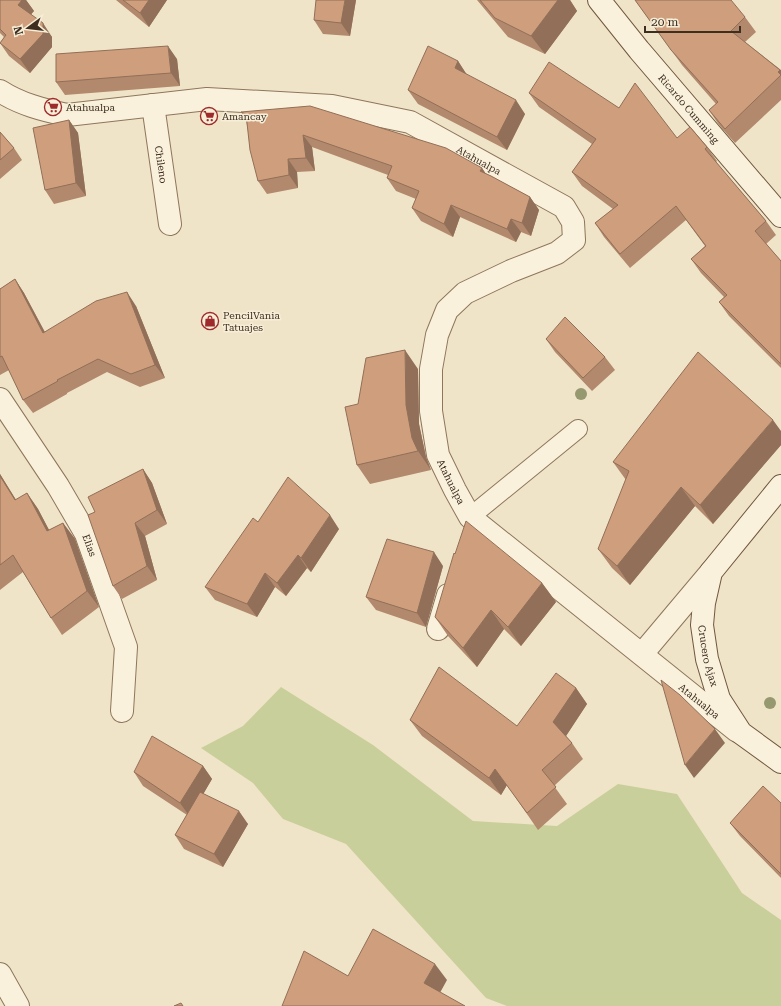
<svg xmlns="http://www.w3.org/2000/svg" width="781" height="1006" viewBox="0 0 781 1006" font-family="'Roboto Serif',serif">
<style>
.green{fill:#c9cf9b}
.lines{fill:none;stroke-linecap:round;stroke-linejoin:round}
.lane-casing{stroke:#8d765c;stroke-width:20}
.street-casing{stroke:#8d765c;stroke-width:24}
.secondary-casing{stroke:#6f573f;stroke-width:24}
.lane{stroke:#faf1dc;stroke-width:18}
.street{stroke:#faf1dc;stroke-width:22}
.secondary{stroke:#faf1dc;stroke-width:22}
.tree{fill:#96986f}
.wall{fill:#b2896c}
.shaded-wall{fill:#916f58}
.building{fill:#cf9f7d;stroke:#916f58}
.labels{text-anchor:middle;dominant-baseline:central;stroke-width:3;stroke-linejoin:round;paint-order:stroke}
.poi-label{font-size:10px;fill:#3d2e20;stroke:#f7eed8;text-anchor:start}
.street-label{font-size:10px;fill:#3d2e20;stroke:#f7eed8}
</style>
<rect width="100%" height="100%" fill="#f0e4c8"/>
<path class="green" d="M281,687l92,58 100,76 84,5 61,-42 59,10 65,99 39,27v86h-274l-21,-8 -140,-154 -63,-25 -30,-36 -52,-35 42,-22z"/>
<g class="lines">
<g class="lane-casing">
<path id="lane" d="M470,517l108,-88"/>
</g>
<g class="street-casing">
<g id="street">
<path id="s1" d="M0,91c20,13 43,19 67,24l140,-16 125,7 78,16 154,85 9,15 1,18 -17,13 -46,18 -46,22 -18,17 -10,25 -6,34v42l7,44 17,35 15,27 267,214"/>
<path id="s2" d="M153,105l17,119"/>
<path id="s3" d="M0,399l58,87 28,48 40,113 -4,64"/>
<path d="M438,629l10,-34"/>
<path d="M642,654l69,-82"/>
<path d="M0,974l18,32"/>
</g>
</g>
<g class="secondary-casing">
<g id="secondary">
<path id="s4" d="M599,0l40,50 142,166"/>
<path id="s5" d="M781,486l-70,86 -7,31 -2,22 5,34 12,40 22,34 40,29"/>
</g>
</g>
<use href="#lane" class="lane"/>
<use href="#street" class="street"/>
<use href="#secondary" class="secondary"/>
</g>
<g class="tree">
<circle cx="581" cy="394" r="6"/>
<circle cx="770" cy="703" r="6"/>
</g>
<path class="wall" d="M0,0h26l8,11 -3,3 21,23v10l-22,26 -21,-17 -9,-13 4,-6 -4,-4z
M116,0h51l-18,27z
M356,0l-6,36 -27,-2 -9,-14z
M477,0h93l7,11 -32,43 -37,-17z
M635,0l110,17 11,15 -11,10 36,28v30l-46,43 -16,-18 -10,-15 7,-6 -34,-39z
M177,59l3,27 -115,9 -9,-13z
M458,61l9,14 58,39 -18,36 -89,-46 -10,-14z
M529,93l90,15 58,30 30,9 10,14 -1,1 50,59 10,14 -10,9 15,17v107l-52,-52 -10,-14 5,-5 -23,-24 -10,-14 14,-13 -19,-26 -56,48 -26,-31 -9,-14 18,-14 -31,-23 -10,-14 20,-28 -53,-37z
M241,112l241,56 3,5 45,24 9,13 -8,26 -10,-4 -5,10 -56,-25 -7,20 -32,-16 -9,-13 4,-9 -20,-8 -9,-13 1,-3 -76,-28 3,24 -18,1 1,16 -31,6 -9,-13 -12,-61z
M69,120l9,13 8,63 -32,8 -9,-14z
M0,132l14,16 8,12 -22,19z
M15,279l9,14 21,39 91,-26 29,72 -25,9 -33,-15 -40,21v1l-34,19 -10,-13 -14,-30 -9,5v-86z
M546,339l59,18 10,13 -23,21 -37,-39z
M418,369l1,55 7,33 5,13 -61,14 -13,-19 1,-61z
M781,431v14l-68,79 -18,-18 -65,79 -18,-17 -14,-19 28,-69 -13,-18z
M143,469l9,14 15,41 -22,12 12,44 -35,19 -9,-13z
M0,474l16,26 11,-7 11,16 11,21 14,-7 12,16 24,68 -37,28 -11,-17 -28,-46 -23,18z
M258,522l81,7 -28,43 -4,-4 -21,28 -11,-9 -18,30 -42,-17 -10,-13z
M443,566l-17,61 -50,-17 -10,-13z
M542,583l14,19 -35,44 -17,-17 -27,38 -29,-31 -13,-19z
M576,688l11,16 -21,32 6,7 11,16 -29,27 13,18 -29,26 -31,-45 -6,10 -79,-59 -12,-16 107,6z
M203,766l9,13 -9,15 45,30 -25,43 -39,-18 -9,-14 12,-20 -44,-29 -9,-14z
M781,803v75l-41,-42 -10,-13z"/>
<path class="shaded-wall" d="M22,0h4l8,11 -7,8 -9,-14z
M149,0h18l-18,27 -9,-14z
M345,0h11l-6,36 -9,-13z
M558,0h12l7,11 -32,43 -14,-18z
M43,23l9,14v10l-22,26 -10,-14z
M168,46l9,13 3,27 -9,-13z
M458,61l9,14 -12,-7z
M780,70h1v6l-3,-4z
M516,100l9,14 -18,36 -10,-13z
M69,120l9,13 8,63 -10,-13z
M303,135l9,12 3,24 -9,-13z
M288,159l9,13 1,16 -9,-13z
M482,168l9,13 -11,-10z
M530,197l9,13 -8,26 -9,-13z
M451,205l9,12 -7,20 -9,-13z
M511,219l10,13 -5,10 -9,-13z
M15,279l9,14 28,53 -9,-13z
M127,292l9,14 29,72 -10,-13z
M405,350l13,19 1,55 7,33 5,13 -13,-19 -6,-13 -6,-33z
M773,420l8,11v14l-68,79 -13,-19z
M143,469l9,14 15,41 -10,-14z
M0,474l26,42 -11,-16 -15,-24z
M681,487l14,19 -65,79 -13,-19z
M27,493l11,16 20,38 -11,-16z
M330,515l9,14 -28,43 -10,-14z
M63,523l12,16 24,68 -12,-16z
M135,523l10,13 12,44 -10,-14z
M434,552l9,14 -17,61 -9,-14z
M298,555l9,13 -21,28 -9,-13z
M265,573l10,14 -18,30 -10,-13z
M542,583l14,19 -35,44 -13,-19z
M491,610l13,19 -27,38 -14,-19z
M576,688l11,16 -23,35 -11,-17z
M715,729l10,14 -31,35 -9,-13z
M203,766l9,13 -22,38 -10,-14z
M495,769l12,16 -6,10 -12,-17z
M239,811l9,13 -25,43 -9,-13z
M435,964l12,16 -11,20 -12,-17z"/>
<path class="building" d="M0,0h22l-4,5 25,18v11l-23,25 -20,-16 6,-8 -6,-6z
M123,0h26l-9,13z
M316,0h29l-4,23 -27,-3z
M480,0h78l-27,36 -36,-18z
M635,0h96l14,17 -14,14 49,39 -2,2 3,3 -56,54 -16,-19 9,-8 -47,-52z
M168,46l3,27 -115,9v-28z
M428,46l30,15 -3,7 61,32 -19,37 -89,-47z
M549,62l70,46 16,-25 42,55 13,-11 17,20 -2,2 61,72 -11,10 26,30v103l-62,-62 8,-7 -36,-36 15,-13 -30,-40 -56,48 -25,-31 23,-18 -46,-33 24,-33 -67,-46z
M310,106l136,42 36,20 -2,3 11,5 39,21 -8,26 -11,-4 -4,10 -56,-24 -7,19 -32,-16 7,-17 -32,-13 5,-12 -89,-31 3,23 -18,1 1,16 -31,6 -8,-31 -4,-36 -5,-2z
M69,120l7,63 -31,7 -12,-62z
M0,132l14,16 -14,12z
M15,279l28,54 53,-32 31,-9 28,73 -24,9 -33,-15 -41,21 1,1 -35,19 -21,-44 -2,1v-68z
M565,317l40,40 -22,21 -37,-39z
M405,350l1,55 6,33 6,13 -61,14 -12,-58 13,-3 8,-46z
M698,352l75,68 -73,85 -19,-18 -64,79 -19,-17 31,-78 -16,-9z
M143,469l14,41 -22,13 12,43 -34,20 -25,-71 7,-3 -7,-15z
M0,476l15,24 12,-7 20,38 16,-8 24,68 -36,27 -38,-63 -13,10z
M288,477l42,38 -29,43 -3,-3 -21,28 -12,-10 -18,31 -42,-17 48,-69 5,4z
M466,521l76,62 -34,44 -17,-17 -28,38 -28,-31 19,-64 1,1z
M387,539l47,13 -17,61 -51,-16z
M439,667l78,59 39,-53 20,15 -23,34 19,21 -30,27 14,17 -29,26 -32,-44 -6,9 -79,-58z
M661,680l19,15 35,34 -30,36z
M152,736l51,30 -23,37 -46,-31z
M763,786l18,17v71l-51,-51z
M200,792l39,19 -25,43 -39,-19z
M373,929l62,35 -11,19 41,23h-183l22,-55 44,25z
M181,1003l2,3h-9z"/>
<defs>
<g id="supermarket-ring" transform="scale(0.9)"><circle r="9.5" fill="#f7eed8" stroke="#9e2a2b" stroke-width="1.5"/><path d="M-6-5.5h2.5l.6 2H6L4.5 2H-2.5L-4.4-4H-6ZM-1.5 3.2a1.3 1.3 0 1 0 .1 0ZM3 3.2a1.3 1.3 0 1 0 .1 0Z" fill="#9e2a2b"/></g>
<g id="shop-ring" transform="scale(0.9)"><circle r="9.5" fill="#f7eed8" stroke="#9e2a2b" stroke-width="1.5"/><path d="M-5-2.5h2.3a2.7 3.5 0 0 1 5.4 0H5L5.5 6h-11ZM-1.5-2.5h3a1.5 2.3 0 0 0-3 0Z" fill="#9e2a2b"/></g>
</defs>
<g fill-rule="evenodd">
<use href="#supermarket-ring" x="53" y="107"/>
<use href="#supermarket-ring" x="209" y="116"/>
<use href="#shop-ring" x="210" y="321"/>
</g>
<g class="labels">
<g class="poi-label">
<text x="66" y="107">Atahualpa</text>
<text x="222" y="116">Amancay</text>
<text x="223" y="315">PencilVania<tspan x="223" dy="12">Tatuajes</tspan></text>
</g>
<g class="street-label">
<text stroke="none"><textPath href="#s4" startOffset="141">Ricardo Cumming</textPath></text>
<text stroke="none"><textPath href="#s1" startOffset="496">Atahualpa</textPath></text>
<text stroke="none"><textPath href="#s2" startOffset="60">Chileno</textPath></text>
<text stroke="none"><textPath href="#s1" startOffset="953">Atahualpa</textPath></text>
<text stroke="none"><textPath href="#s3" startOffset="172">Elias</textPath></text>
<text stroke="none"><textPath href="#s5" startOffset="196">Crucero Ajax</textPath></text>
<text stroke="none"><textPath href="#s1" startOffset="1287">Atahualpa</textPath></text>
</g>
</g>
<g transform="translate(28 28) rotate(255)" stroke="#f7eed8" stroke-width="3" paint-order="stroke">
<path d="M0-3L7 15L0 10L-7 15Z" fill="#3d2e20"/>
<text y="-6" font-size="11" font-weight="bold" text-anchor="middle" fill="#3d2e20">N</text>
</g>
<path d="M645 26v6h95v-6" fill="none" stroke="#3d2e20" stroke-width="2"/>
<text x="651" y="26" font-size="12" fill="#3d2e20" stroke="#f7eed8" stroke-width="3" paint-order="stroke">20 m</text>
</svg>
